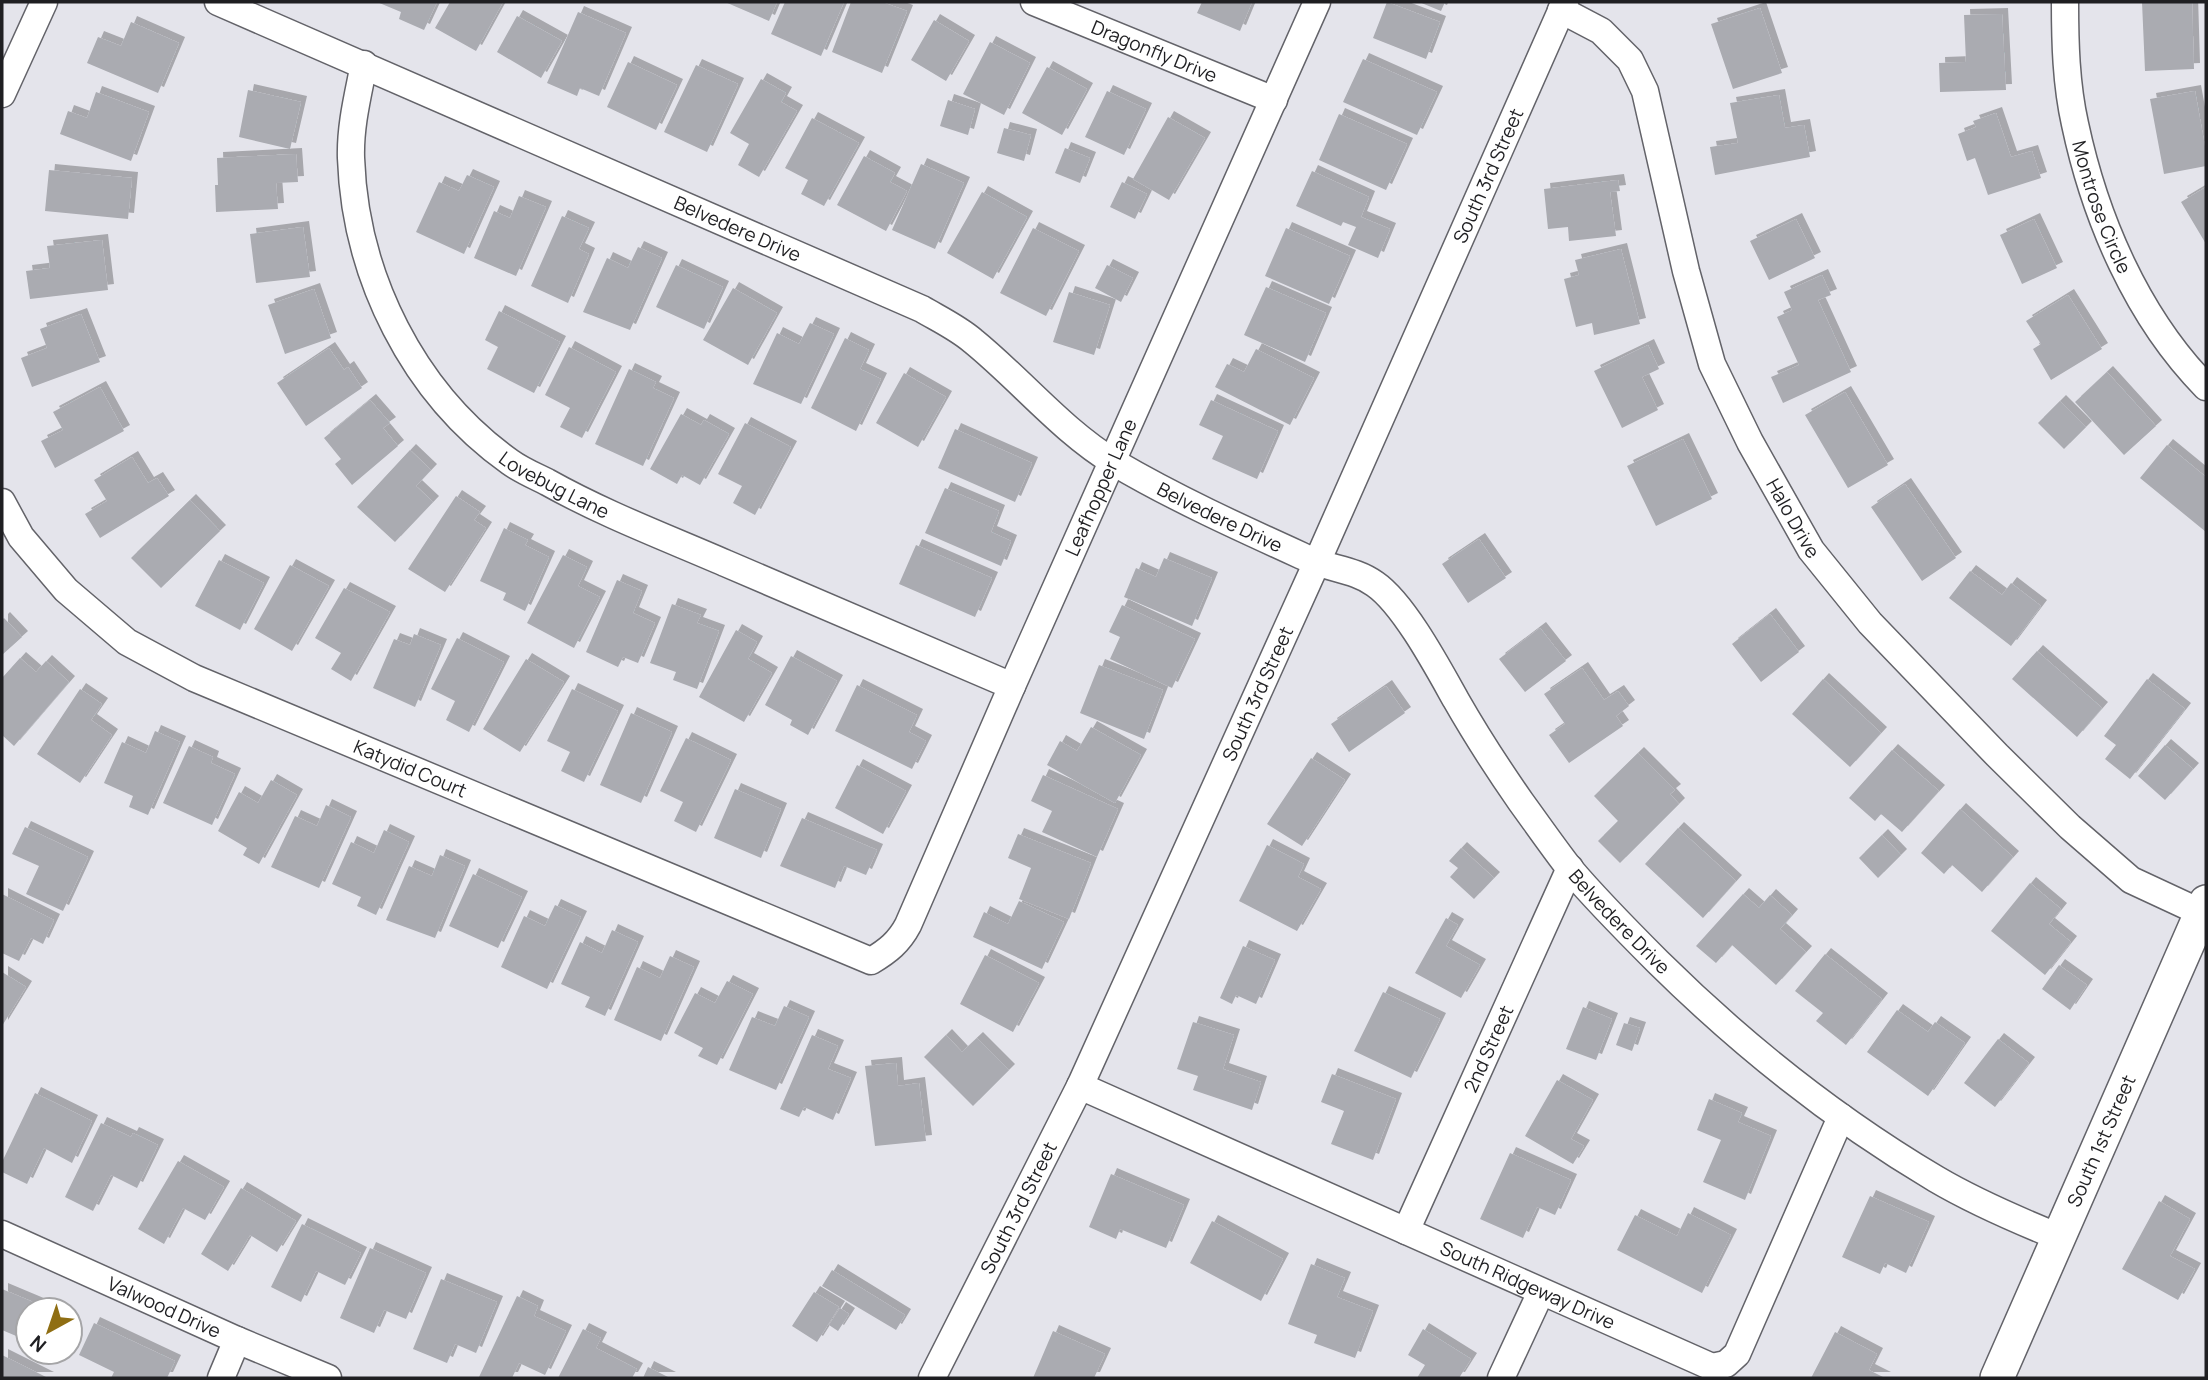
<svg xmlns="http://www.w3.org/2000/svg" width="2208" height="1380" viewBox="0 0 2208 1380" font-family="Manrope,sans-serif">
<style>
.building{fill:#aaabb1;filter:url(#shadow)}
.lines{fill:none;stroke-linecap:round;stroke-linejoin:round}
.minor-casing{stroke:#636369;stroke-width:29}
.tertiary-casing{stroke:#636369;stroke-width:36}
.minor{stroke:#fff;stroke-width:26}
.tertiary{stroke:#fff;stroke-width:33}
.labels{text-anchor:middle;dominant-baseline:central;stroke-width:7;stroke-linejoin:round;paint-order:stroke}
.street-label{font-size:19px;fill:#1f1f22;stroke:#fff}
</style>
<defs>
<filter id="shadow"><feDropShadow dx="6" dy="-6" stdDeviation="0" flood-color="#0004"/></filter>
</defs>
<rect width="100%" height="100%" fill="#e4e4eb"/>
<path class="building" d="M377,2h60l-13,28 -25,-11 2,-7z
M450,2h53l-27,49 -41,-23z
M725,2h52l-8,19z
M785,2h59l-23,54 -50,-22z
M851,2h31l25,9 -25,62 -50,-21z
M1202,2h50l-12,29 -43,-18z
M1387,2l53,20 -14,37 -53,-21z
M1419,2h26l-4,9z
M2142,2h50l2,67 -49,2z
M1760,8l22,65 -49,16 -22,-65z
M578,12l48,21 -27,63 -19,-8 -3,8 -30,-13z
M2002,14l4,76 -66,2 -1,-29 27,-1 -2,-47z
M517,16l45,25 -21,37 -44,-26z
M934,20l35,21 -23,40 -35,-21z
M131,22l48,21 -21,50 -71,-30 11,-26 23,9z
M990,42l40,21 -26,52 -41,-21z
M1363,59l74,33 -20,43 -74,-33z
M628,62l49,23 -21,45 -49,-23z
M696,65l42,19 -31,68 -43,-20z
M1047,67l40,22 -25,46 -40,-22z
M761,79l25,14 -5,9 16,9 -38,66 -21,-12 11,-21 -19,-11z
M248,90l53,12 -11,47 -51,-12z
M1107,91l39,18 -22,46 -39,-18z
M2195,91l11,61v14l-42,8 -14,-75z
M96,92l53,20 -18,49 -71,-27 8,-23 19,7z
M1779,95l6,33 19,-3 6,32 -95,18 -5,-28 28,-4 -8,-40z
M948,100l27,9 -7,26 -28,-9z
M1996,113l15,44 21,-6 9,27 -53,17 -13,-37 -8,3 -9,-27 18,-7 -3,-6z
M1339,114l68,30 -21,46 -67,-30z
M1168,117l37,21 -36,62 -36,-21z
M812,118l47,25 -35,63 -23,-12 7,-14 -23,-12z
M1004,128l27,7 -7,26 -27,-8z
M1065,148l25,10 -10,25 -25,-10z
M296,154l2,28 -22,1 2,26 -62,3 -1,-27h3l-1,-27z
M864,156l31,17 -5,9 17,9 -21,40 -49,-26z
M921,164l43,19 -29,66 -43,-19z
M49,170l83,8 -4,41 -83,-8z
M1312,171l57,26 -8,20 29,12 -12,29 -30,-13 8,-18 -13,-5 -2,4 -45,-20z
M467,175l27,12 -30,67 -48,-22 23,-50 20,9z
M1618,180l2,11 -10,1 6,44 -47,5 -1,-14 -20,2 -4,-40z
M1122,182l25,12 -12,25 -25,-12z
M2206,187v57l-25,-42z
M982,192l45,25 -34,62 -46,-26z
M519,196l27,11 -30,69 -42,-18 20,-47 16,7z
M562,216l27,12 -10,21 10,5 -21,49 -37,-17z
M1796,219l19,39 -46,22 -19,-39z
M2034,219l23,49 -35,16 -22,-49z
M303,227l7,50 -54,6 -6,-49z
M1033,228l46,23 -33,65 -46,-23z
M1286,228l64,28 -21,48 -64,-28z
M102,240l6,50 -78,9 -4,-28 24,-3 -3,-22z
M638,247l24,11 -32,72 -47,-18 24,-54 21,10z
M1621,249l19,75 -46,11 -2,-12 -16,4 -12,-48 15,-4 -4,-15z
M676,265l47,22 -19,42 -48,-22z
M1107,265l26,13 -12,24 -26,-14z
M1822,275l9,20 -13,5 33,72 -68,31 -12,-26 28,-12 -22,-48 15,-7 -8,-18z
M1266,287l60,26 -21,49 -61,-27z
M733,288l44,25 -29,52 -45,-25z
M314,289l17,49 -46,16 -17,-49z
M1069,292l41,13 -16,50 -41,-13z
M2068,295l34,54 -51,31 -18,-31 8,-5 -15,-23z
M499,311l61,31 -26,51 -47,-24 11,-22 -13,-7z
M81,314l19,48 -68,25 -11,-29 26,-10 -7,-19z
M810,323l24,11 -33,70 -48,-20 24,-51 22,11z
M845,338l24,12 -9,19 21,10 -25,52 -45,-23z
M1648,345l11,24 -17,8 16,33 -36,18 -28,-57z
M569,347l47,25 -34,66 -22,-11 10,-19 -25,-13z
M329,348l15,22 4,-3 14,21 -56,38 -29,-43z
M1256,349l58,29 -24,47 -75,-38 12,-23 17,8z
M629,369l27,13 -3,6 21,10 -31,68 -48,-22z
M2107,372l49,54 -32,29 -49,-53z
M904,373l42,24 -28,50 -42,-24z
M100,387l24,44 -69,37 -14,-27 22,-11 -10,-18z
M1845,392l43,73 -40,23 -43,-73z
M370,400l20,23 -7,5 15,18 -46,39 -17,-21 6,-5 -17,-21z
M1211,400l67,31 -21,48 -45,-20 11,-23 -24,-11z
M2060,401l26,26 -22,22 -26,-26z
M681,414l20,11 3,-5 25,14 -29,51 -18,-10 -5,9 -27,-15z
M745,423l46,24 -36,68 -22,-12 9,-17 -24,-12z
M955,429l77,34 -17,39 -77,-34z
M1683,439l29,60 -56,27 -29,-60z
M2167,445l39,32v55l-66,-54z
M410,450l21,20 -15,16 17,16 -38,40 -38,-35z
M132,457l16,26 9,-5 12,18 -69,42 -15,-24 22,-13 -13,-21z
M1905,484l51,74 -34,23 -51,-74z
M945,488l54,23 -8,21 20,9 -10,25 -76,-33z
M456,496l24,16 -6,8 12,8 -41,64 -37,-23z
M190,500l30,31 -59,57 -30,-30z
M504,528l24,12 -3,5 24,12 -24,54 -22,-11 3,-7 -26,-12z
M1479,539l27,39 -38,25 -26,-39z
M916,545l76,33 -17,39 -76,-33z
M563,555l24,12 -9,19 22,11 -26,51 -47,-25z
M1164,558l48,20 -20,48 -68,-29 12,-29 20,9z
M219,560l45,23 -24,47 -45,-24z
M290,565l39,21 -37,65 -38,-22z
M1970,571l32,24 9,-12 30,23 -30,40 -62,-48z
M617,580l25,11 -9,22 22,10 -17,40 -15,-6 -5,10 -32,-15z
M344,588l46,24 -39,69 -20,-12 10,-16 -26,-15z
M672,604l29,11 -4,8 22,8 -22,58 -24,-9 3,-8 -26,-9z
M1122,605l73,34 -23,49 -62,-29 10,-22 -11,-5z
M1770,614l29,38 -38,30 -29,-38z
M4,618l18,19 -20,18v-35z
M1540,628l26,33 -41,31 -26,-33z
M736,630l21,12 -9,17 24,14 -28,49 -45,-25z
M414,634l27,11 -26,62 -42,-19 21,-49 16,6z
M457,638l47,24 -35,70 -23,-12 9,-19 -24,-12z
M2037,651l65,57 -25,29 -65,-58z
M791,656l46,25 -29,54 -18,-10 2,-5 -27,-15z
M20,658l16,14 10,-11 23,21 -55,64 -12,-11v-57z
M526,659l38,23 -44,70 -37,-23z
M1099,665l64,25 -19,49 -64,-26z
M1582,668l22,32 14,-9 11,15 -13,10 7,10 -54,37 -20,-28 16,-11 -21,-30z
M1823,679l58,54 -31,34 -58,-53z
M2147,679l38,30 -55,70 -25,-20 11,-14 -12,-9z
M857,685l60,30 -8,17 17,9 -14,28 -77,-38z
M1386,686l19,27 -56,39 -18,-28z
M80,689l22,15 -11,16 21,15 -32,48 -43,-29z
M572,689l46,22 -34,71 -23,-11 9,-19 -23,-11z
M631,713l41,19 -31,71 -41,-18z
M1091,727l50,28 -26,48 -68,-38 13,-24 17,10z
M155,731l25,11 -32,73 -19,-8 4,-11 -29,-13 18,-41 24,11z
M686,738l45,22 -35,72 -22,-11 9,-19 -23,-11z
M2165,745l28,24 -28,31 -27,-24z
M189,746l24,11 -2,6 24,11 -23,51 -49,-22z
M1892,750l47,41 -37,41 -21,-18 -6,7 -26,-23z
M1638,753l37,37 -5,4 9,10 -59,59 -22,-22 20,-20 -24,-25z
M1311,758l34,22 -43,66 -35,-22z
M857,765l49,26 -23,43 -48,-26z
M1043,775l75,34 -21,48 -55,-25 10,-21 -21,-10z
M271,780l26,15 -38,69 -16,-9 4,-7 -29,-17 21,-39 19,11z
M735,789l46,20 -20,49 -47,-20z
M326,805l25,12 -32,71 -48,-21 24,-51 22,10z
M1960,809l53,48 -31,35 -30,-27 -8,9 -23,-21z
M802,818l75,32 -11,25 -22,-9 -9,22 -55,-22z
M25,827l63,30 -25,54 -37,-17 13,-28 -27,-12z
M1678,828l58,53 -33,37 -58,-54z
M384,830l25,12 -33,73 -19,-9 4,-9 -29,-13 19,-42 23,11z
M1018,834l73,29 -22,56 -50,-20 12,-31 -23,-10z
M1882,835l19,20 -23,23 -19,-20z
M1267,845l37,19 -6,13 23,12 -24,42 -58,-30z
M1461,848l33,30 -20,21 -24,-22 8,-9 -9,-7z
M440,855l25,11 -30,72 -49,-18 23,-54 23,10z
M473,874l49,23 -24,51 -49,-22z
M2030,883l31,26 -12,15 22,18 -26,33 -54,-44z
M2,894l52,26 -11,24 -12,-6 -12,23 -17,-8z
M1743,894l16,14 11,-13 22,20 -12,14 26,23 -30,33 -44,-40 -16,18 -20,-17z
M1019,901l45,21 -22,47 -69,-32 11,-25 24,12z
M555,905l26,12 -34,72 -46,-22 23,-51 21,10z
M1446,918l12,7 -12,21 34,19 -19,33 -46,-25z
M612,930l26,12 -33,74 -20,-9 5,-10 -29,-13 19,-42 22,11z
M1243,946l32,14 -19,44 -20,-9 -4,9 -12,-6z
M1825,954l57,45 -36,46 -30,-24 7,-8 -28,-22z
M985,955l54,28 -26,49 -53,-28z
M670,956l24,11 -33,74 -47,-21 23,-53 23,11z
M2059,965l28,20 -17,25 -28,-21z
M2,972l24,15 -24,39z
M727,981l26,13 -36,71 -19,-9 5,-8 -29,-15 21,-40 20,10z
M1383,992l57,27 -29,59 -57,-27z
M784,1006l25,11 -33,73 -47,-20 23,-53 23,9z
M1583,1007l29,12 -16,41 -30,-11z
M1897,1010l31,22 7,-10 30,21 -37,53 -61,-44z
M1193,1022l41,13 -11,34 38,13 -9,28 -59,-20 5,-14 -21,-7z
M1624,1023l16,5 -8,23 -16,-6z
M812,1035l26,11 -10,23 23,9 -18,42 -29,-13 -5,10 -19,-8z
M946,1035l16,17 15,-14 32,32 -36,36 -49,-49z
M1998,1039l31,24 -34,44 -31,-24z
M896,1063l2,23 21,-3 7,58 -51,5 -10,-80z
M1332,1074l64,25 -23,61 -42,-16 13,-33 -23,-9z
M1557,1080l36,20 -22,39 13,7 -11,18 -48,-28z
M35,1093l57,28 -20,42 -28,-15 -17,36 -25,-12v-10z
M1709,1099l33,14 -4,9 33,14 -26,64 -42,-18 18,-42 -24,-10z
M101,1123l30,14 2,-4 25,12 -21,43 -26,-13 -18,36 -28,-14z
M1510,1153l61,27 -16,35 -18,-8 -14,31 -43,-19z
M178,1161l46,26 -19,33 -22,-12 -19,36 -26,-15z
M1111,1174l73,31 -18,43 -46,-19 -4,10 -27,-12z
M241,1188l55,33 -19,31 -27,-17 -22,36 -27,-17z
M1870,1196l59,26 -23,51 -21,-10 -5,11 -38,-17z
M2159,1201l31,18 -20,37 25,13 -17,31 -56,-31z
M1688,1213l43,22 -29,58 -85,-43 18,-35 42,21z
M1212,1221l71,38 -22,42 -71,-38z
M302,1224l59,29 -16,32 -29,-14 -15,31 -30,-15z
M370,1248l56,25 -20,46 -22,-9 -10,23 -34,-15z
M1311,1264l34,14 -8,19 36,14 -18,47 -41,-15 3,-8 -29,-11z
M832,1270l73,45 -9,15 -74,-44z
M441,1279l56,23 -21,51 -21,-9 -8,19 -34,-14z
M2,1289l50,21h-24v31l-26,-11z
M814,1292l25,15 -22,35 -25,-16z
M517,1296l21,10 -4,10 32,15 -21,44 -26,-12 -7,15h-30l-3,-1z
M840,1308l9,6 -11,17 -9,-6z
M94,1323l81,38 -8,17h-56l3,-6 -35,-17z
M583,1329l18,9 -5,10 41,21 -5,9h-74z
M1423,1329l48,30 -12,19h-42l8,-13 -17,-10z
M1053,1331l52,23 -11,24h-61z
M1835,1332l42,22 -8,16 16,8h-74z
M2,1355l46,23h-46z
M648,1367l22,11h-27z"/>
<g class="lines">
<g class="minor-casing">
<g id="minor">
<path id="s1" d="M218,2l704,307c17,10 36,19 51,32 48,39 89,90 142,122 63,37 130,67 196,97 21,9 45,10 64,24 29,20 63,84 81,116 20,35 42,69 65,102 16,22 32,45 49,67 27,32 58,63 88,93 84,83 177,157 278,217 39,23 81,41 123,58"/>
<path id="s2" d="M1034,2l240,98"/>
<path id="s3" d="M2065,2c0,40 1,82 10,122 20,94 62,193 131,263"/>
<path id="s4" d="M1561,10l40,21 29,29 15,31 41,180 26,93 38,78 61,108 59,73 127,132 73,72 61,53 71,33"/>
<path id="s5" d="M364,64c-6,31 -14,62 -13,94 4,118 62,235 159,304 11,8 25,14 37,20 57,32 118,55 178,81 96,41 192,82 287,123"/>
<path d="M2,94l42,-92"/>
<path id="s6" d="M2,502l19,35 45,53 61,52 67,36 677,283c17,-10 28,-19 37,-36l104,-239 305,-684"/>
<path id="s7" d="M1080,1086l632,281 14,-3 11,-10 104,-237"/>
<path id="s8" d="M1406,1231l164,-363"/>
<path id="s9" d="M2,1234l235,106 91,38"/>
<path d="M221,1378l16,-38"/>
<path id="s10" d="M932,1378l148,-292 237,-524 248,-560"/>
<path d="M1501,1378l40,-86"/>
</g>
</g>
<g class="tertiary-casing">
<g id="tertiary">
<path id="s11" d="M1997,1378l209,-476"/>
</g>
</g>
<use href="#minor" class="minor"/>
<use href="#tertiary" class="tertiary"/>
</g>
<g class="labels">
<g class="street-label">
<text stroke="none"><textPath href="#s2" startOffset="130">Dragonfly Drive</textPath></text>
<text stroke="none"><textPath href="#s10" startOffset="1325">South 3rd Street</textPath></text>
<text stroke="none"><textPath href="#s3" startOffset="210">Montrose Circle</textPath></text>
<text stroke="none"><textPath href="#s1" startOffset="567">Belvedere Drive</textPath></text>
<text stroke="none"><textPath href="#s5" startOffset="500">Lovebug Lane</textPath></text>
<text stroke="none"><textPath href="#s6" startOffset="1530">Leafhopper Lane</textPath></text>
<text stroke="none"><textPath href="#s1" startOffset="1134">Belvedere Drive</textPath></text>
<text stroke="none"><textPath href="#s4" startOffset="576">Halo Drive</textPath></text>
<text stroke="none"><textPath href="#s10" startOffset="758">South 3rd Street</textPath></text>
<text stroke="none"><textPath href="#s6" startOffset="500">Katydid Court</textPath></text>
<text stroke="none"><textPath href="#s1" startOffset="1722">Belvedere Drive</textPath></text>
<text stroke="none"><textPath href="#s8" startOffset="200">2nd Street</textPath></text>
<text stroke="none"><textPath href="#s11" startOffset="259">South 1st Street</textPath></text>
<text stroke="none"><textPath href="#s10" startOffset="191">South 3rd Street</textPath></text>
<text stroke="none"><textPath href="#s7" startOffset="490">South Ridgeway Drive</textPath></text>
<text stroke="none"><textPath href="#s9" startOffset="178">Valwood Drive</textPath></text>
</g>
</g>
<rect width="2208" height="1380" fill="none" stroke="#1f1f22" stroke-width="7"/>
<g transform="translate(49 1331) rotate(220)"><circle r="33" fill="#ffffff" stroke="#a5a5a7" stroke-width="2"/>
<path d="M0-5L12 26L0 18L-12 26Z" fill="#8f6e13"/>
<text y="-10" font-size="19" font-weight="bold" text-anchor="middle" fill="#1f1f22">N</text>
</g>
</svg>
